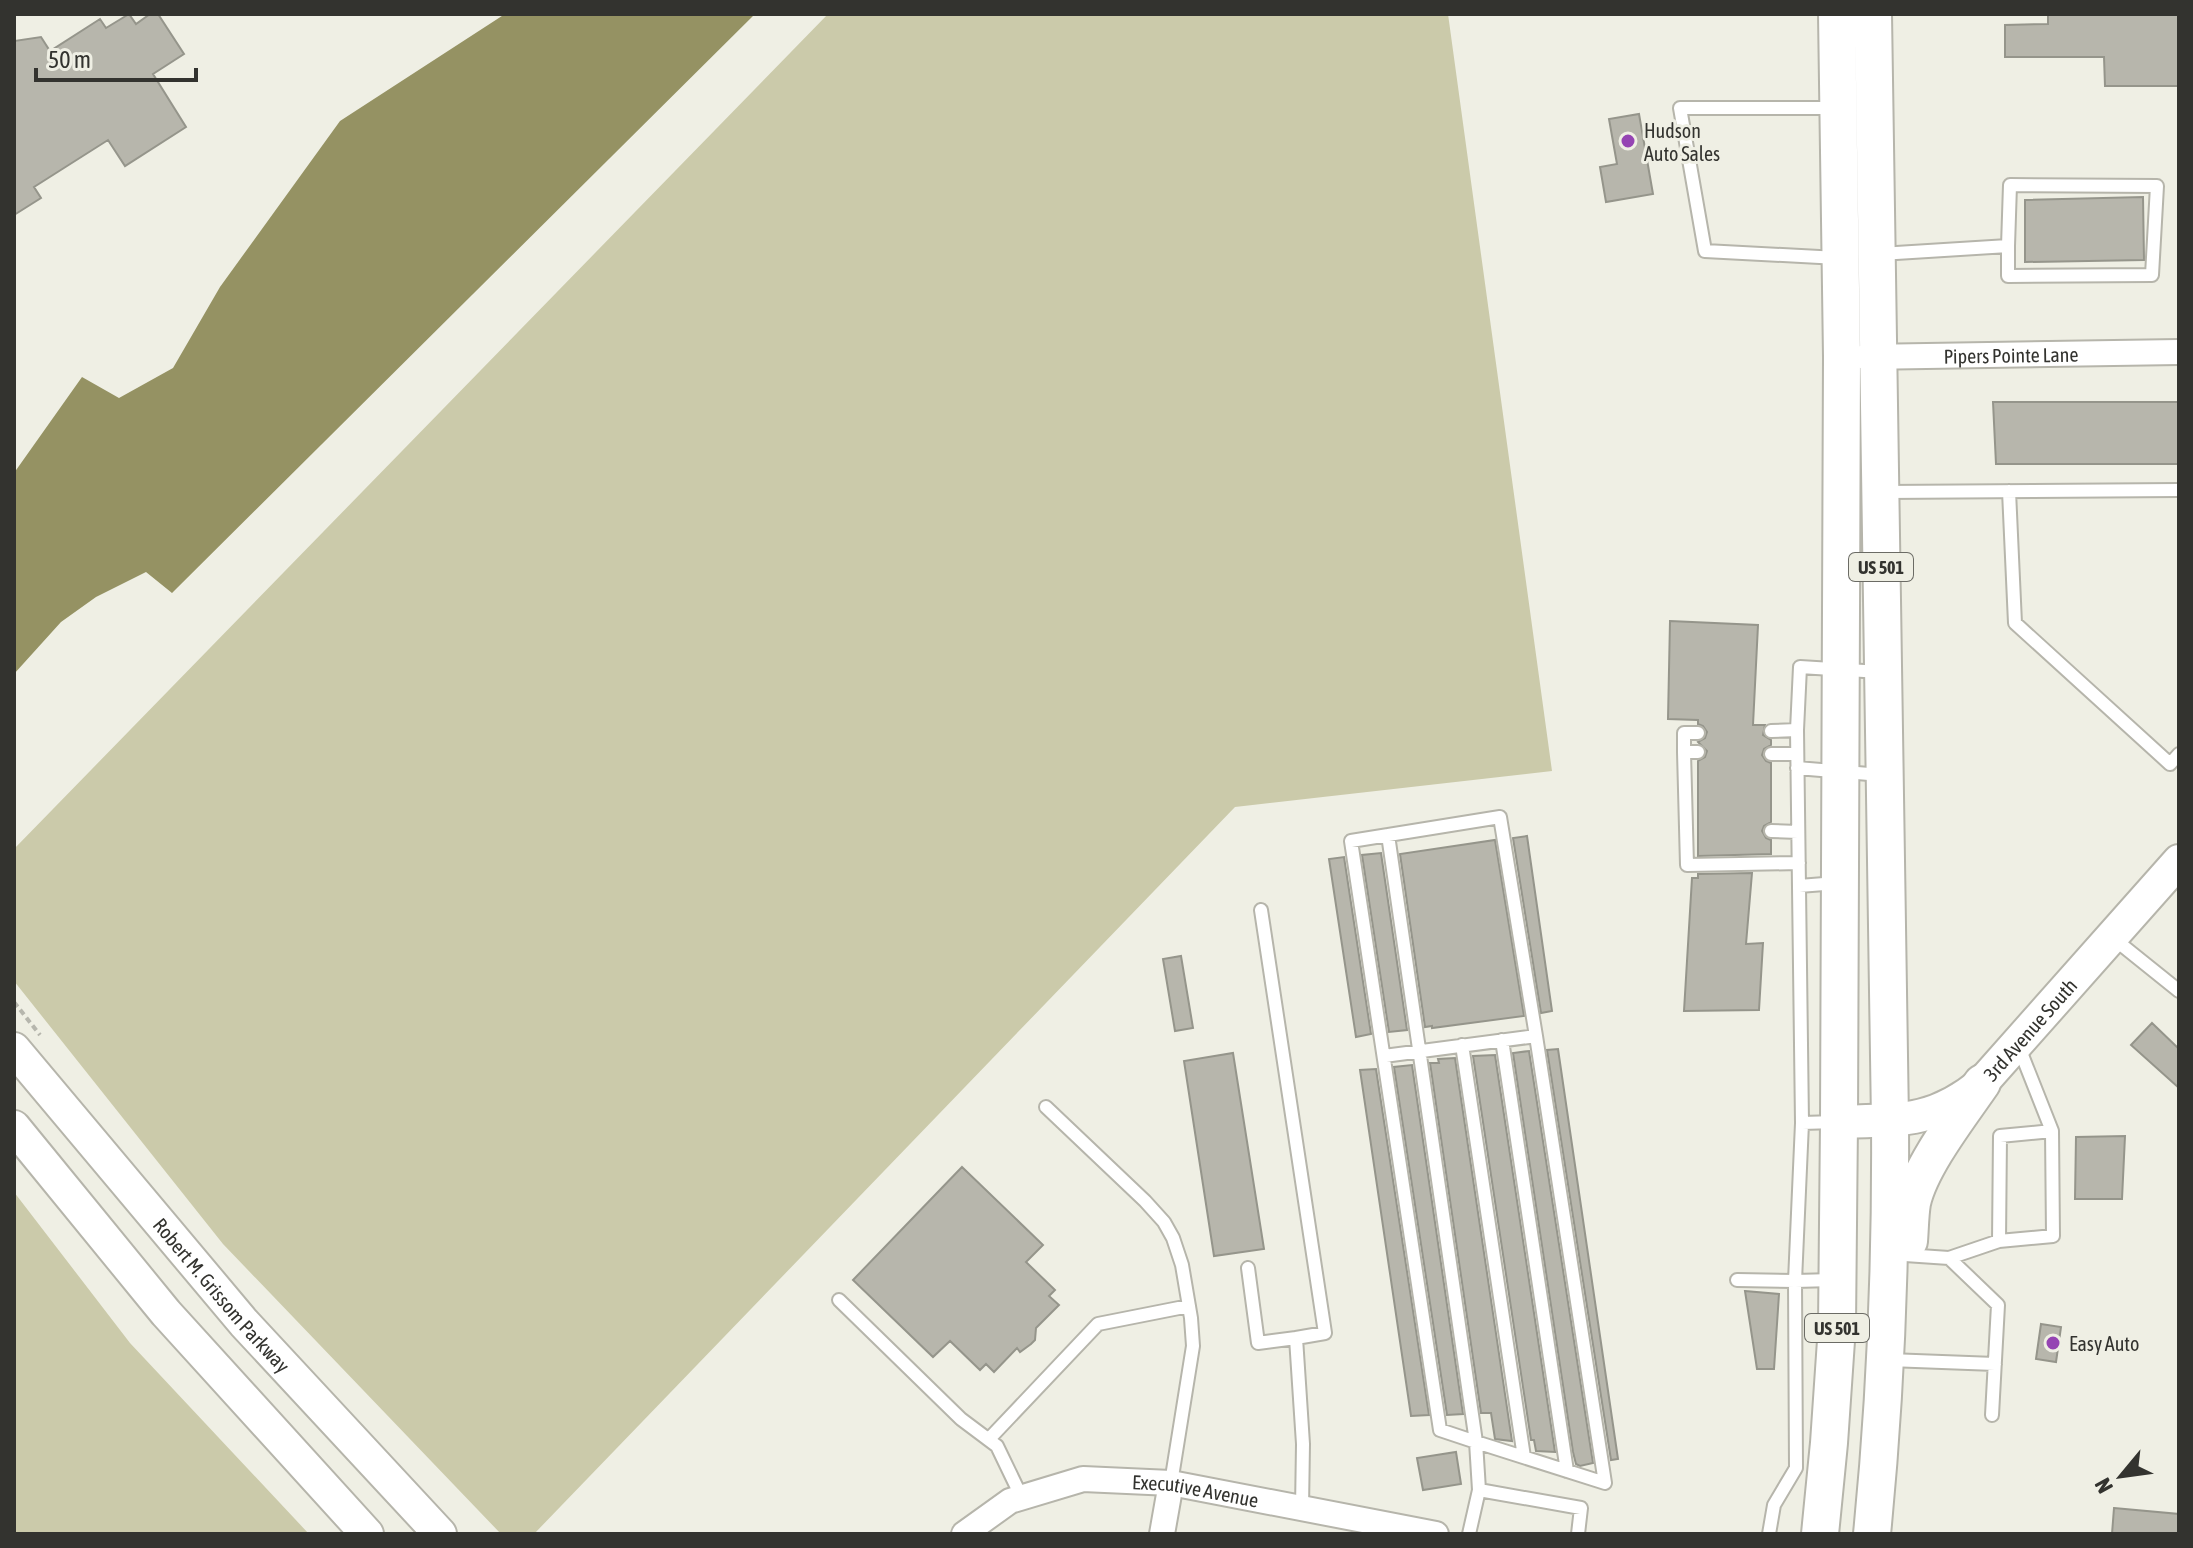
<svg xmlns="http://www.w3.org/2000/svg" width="2193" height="1548" viewBox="0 0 2193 1548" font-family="'Asap Condensed',sans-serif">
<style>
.green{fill:#cbcaaa}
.water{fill:#959263}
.building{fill:#b7b6ac;stroke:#95958b;stroke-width:2}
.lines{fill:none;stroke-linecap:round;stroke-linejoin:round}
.lane-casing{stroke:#b6b5ab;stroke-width:16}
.street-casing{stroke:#b6b5ab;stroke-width:28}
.secondary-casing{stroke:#b6b5ab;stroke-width:36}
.primary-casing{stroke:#b6b5ab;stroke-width:40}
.path{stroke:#b6b6ad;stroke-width:4;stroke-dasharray:6 4;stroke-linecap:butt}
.lane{stroke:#fff;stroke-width:12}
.street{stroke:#fff;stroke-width:24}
.secondary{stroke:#fff;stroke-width:32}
.primary{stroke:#fff;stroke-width:36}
.poi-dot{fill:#9544b3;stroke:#efefe4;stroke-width:3}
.labels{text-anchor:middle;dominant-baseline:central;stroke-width:6;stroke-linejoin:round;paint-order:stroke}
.shield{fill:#efefe4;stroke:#6b6b65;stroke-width:2}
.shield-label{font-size:18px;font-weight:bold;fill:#33332f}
.poi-label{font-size:20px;fill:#33332f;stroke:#efefe4;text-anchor:start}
.street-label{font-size:20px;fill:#33332f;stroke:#efefe4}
</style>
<rect width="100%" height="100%" fill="#efefe4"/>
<path class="green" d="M828,14h620l104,757 -317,36 -701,727h-33l-278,-290 -209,-263v-132z
M14,1192l116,151 179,191h-295z"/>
<path class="water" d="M505,14h250l-583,579 -26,-21 -50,25 -35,25 -47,52v-201l68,-96 37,21 54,-30 47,-81 120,-166z"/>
<path class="building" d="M129,14l7,10 14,-10h8l26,40 -31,20 33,53 -61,39 -17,-26 -74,47 7,11 -27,17v-174l27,-4 9,14 50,-32 6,9z
M2048,14h131v72h-74l-1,-29h-99v-32l43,-1z
M1639,114l14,80 -47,8 -6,-35 17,-3 -8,-45z
M2143,197l1,63 -119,2v-62z
M1993,402h186v62h-183z
M1670,621l88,4 -5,100h12l-2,10 8,5v5l-7,4 -2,6 4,6 5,2v59l-7,4 -2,5 4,7 5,2v14l-73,2v-95l7,-4 2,-6 -9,-9 7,-4 2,-6 -4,-6 -5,-2v-4l-30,-1z
M1527,836l25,175 -11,2 -28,-175z
M1495,840l29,176 -92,12v-2l-7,1 -25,-173z
M1381,853l26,177 -18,2 -27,-177z
M1344,857l27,177 -15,3 -27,-178z
M1752,873l-6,71 17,-1 -4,67 -75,1 8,-133h6v-4z
M1181,956l12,72 -18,3 -12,-72z
M2152,1023l27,26v39l-48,-43z
M1558,1049l60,410 -7,1 -64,-410z
M1529,1051l64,412 -13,3 -4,-2 -3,-12 -60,-399z
M1233,1053l31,196 -50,7 -30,-195z
M1495,1055l60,397 -19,-1 -2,-11h-3l-58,-384z
M1455,1058l57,383 -17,-2 -4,-26h-10l-51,-350h9l-1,-4z
M1412,1065l51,349 -16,1 -53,-348z
M1376,1069l53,346 -18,1 -51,-346z
M2125,1136l-3,63h-47l1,-62z
M962,1167l81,78 -17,17 29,28 -6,6 10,9 -23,23 -1,12 -4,4 -11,8 -3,-4 -23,24 -8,-8 -6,6 -30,-29 -17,16 -80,-77z
M1745,1291l34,3 -5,75h-17z
M2041,1324l20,3 -5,35 -20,-3z
M1456,1452l5,32 -38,6 -6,-32z
M2114,1508l65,6v20h-67z"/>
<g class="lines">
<g class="lane-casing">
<path id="lane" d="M1836,108h-156l25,143 133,7
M1880,254l128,-8 2,-61 147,1 -5,89 -144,1v-30
M2009,491l6,132 155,141 9,-10
M1884,492l295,-2
M1771,731l26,-1
M1684,752v-19h14
M1698,752h-14l3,113 112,-2
M1771,754h26
M1797,768l84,7
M1771,831l27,1
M1388,835l88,607 -36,-12 -89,-589 149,-24 36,219 69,447 -129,-41 3,48
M1799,886l38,-3
M1261,910l64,423 -29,5 7,106 -1,64
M2113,938l66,53
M1502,1040l65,431
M1462,1045l62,412
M1384,1056l152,-20
M1046,1107l99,94 19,21 9,16 9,27 9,53 2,28 -22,137
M1836,1122l-34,1 -5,-393 3,-63 80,5
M1999,1241l1,-105 52,-5
M1905,1255l44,3 50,-17 54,-5 -1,-105 -34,-86
M1949,1258l49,47 -6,110
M1248,1268l10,75 38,-5
M1737,1280l58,1 7,-158
M839,1300l122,119 36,27 25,52
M1889,1360l106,4
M990,1438l108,-114 91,-18
M1469,1534l10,-44 102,18 -3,26
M1769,1534l5,-29 22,-37 -1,-187 38,-1"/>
</g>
<g class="street-casing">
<g id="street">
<path id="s1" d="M1865,357l314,-5"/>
<path id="s2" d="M964,1534l46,-33 73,-22 88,4 265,51"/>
<path d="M1162,1534l9,-51"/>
</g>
</g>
<g class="secondary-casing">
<g id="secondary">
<path id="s3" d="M14,1049l230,274 196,211"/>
<path id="s4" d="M1839,1122c60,-2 95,1 143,-39l197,-222"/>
<path d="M14,1127l152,186 201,221"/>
</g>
</g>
<g class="primary-casing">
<path id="primary" d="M1909,1241c1,-12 1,-26 3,-38 8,-37 48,-88 70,-120
M1820,1534l9,-91 8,-117 2,-204 3,-765 -5,-343
M1872,1534c14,-140 19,-273 18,-413l-17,-1107"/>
</g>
<path class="path" d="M14,1002l26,33"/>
<use href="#lane" class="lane"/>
<use href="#street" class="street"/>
<use href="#secondary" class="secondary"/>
<use href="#primary" class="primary"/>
</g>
<g class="poi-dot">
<circle cx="1628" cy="141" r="8"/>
<circle cx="2053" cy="1343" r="8"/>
</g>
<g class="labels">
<g class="shield">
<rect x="1849" y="553" width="64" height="28" rx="6"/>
<rect x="1805" y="1314" width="64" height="28" rx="6"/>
</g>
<g class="shield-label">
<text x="1881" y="567">US 501</text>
<text x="1837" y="1328">US 501</text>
</g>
<g class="poi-label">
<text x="1644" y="130">Hudson<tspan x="1644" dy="23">Auto Sales</tspan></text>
<text x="2069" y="1343">Easy Auto</text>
</g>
<g class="street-label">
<text stroke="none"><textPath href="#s1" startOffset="146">Pipers Pointe Lane</textPath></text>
<text stroke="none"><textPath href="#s4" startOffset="224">3rd Avenue South</textPath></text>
<text stroke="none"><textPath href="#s3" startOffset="322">Robert M. Grissom Parkway</textPath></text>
<text stroke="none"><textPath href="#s2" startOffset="246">Executive Avenue</textPath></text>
</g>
</g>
<rect width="2193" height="1548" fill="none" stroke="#33332f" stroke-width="32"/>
<g transform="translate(2121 1476) rotate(241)" stroke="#efefe4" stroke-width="6" paint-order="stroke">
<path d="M0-6L14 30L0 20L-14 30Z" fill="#33332f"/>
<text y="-12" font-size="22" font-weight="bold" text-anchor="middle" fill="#33332f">N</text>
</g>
<path d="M36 68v12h160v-12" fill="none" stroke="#33332f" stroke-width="4"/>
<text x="48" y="68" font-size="24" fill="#33332f" stroke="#efefe4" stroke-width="6" paint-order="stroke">50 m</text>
</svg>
